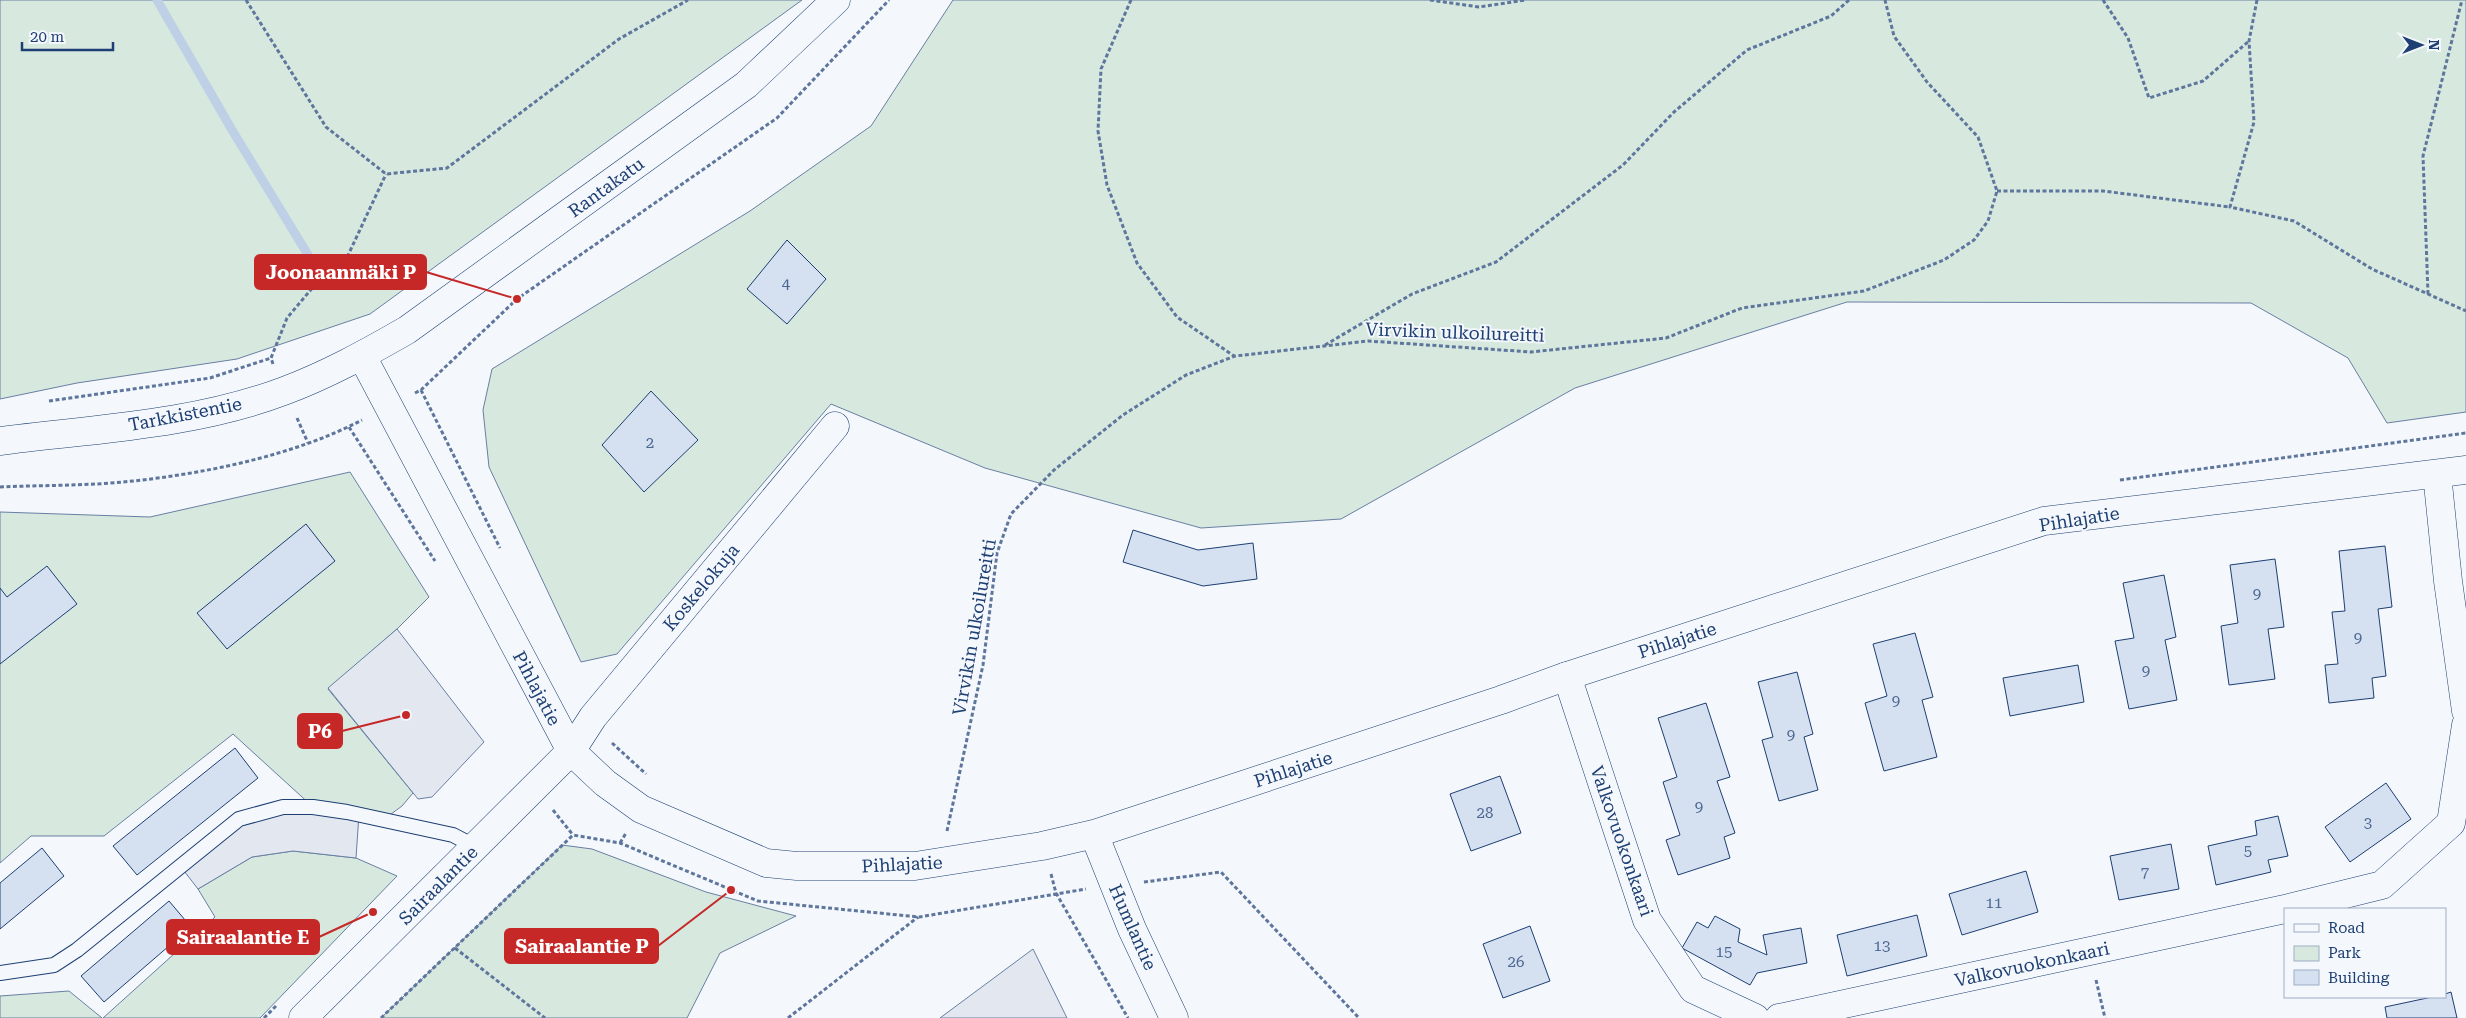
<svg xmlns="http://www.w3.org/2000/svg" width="2466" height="1018" viewBox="0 0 2466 1018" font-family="'Roboto Serif',serif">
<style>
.green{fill:#d7e8df;stroke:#687fa3}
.parking{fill:#e3e8f0;stroke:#687fa3}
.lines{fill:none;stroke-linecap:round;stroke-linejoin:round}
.stream{stroke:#bed0e5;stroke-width:9}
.building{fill:#d5e0f0;stroke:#1d3f73}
.lane-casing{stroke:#1d3f73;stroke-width:16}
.street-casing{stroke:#1d3f73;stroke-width:29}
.secondary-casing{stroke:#1d3f73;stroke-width:29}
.path{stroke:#5e769c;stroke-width:3;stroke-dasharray:4 2.5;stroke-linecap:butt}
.lane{stroke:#f4f7fb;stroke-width:14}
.street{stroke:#f4f7fb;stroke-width:28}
.secondary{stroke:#f4f7fb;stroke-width:28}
.labels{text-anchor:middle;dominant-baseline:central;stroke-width:4;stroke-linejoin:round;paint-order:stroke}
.number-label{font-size:15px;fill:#4b6792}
.street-label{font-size:18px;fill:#1d3f73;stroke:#f4f7fb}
.leader{fill:none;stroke:#c62828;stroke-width:2}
.callout-dot{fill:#c62828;stroke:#f4f7fb;stroke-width:2}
.callout{fill:#c62828;stroke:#c62828;stroke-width:2}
.callout-label{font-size:19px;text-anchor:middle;font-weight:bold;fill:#fff}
</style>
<rect width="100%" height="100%" fill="#f4f7fb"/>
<path class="green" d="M0,0h802l-432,314 -133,45 -160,24 -77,16z
M953,0h1513v412l-79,11 -39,-65 -97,-55 -404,-1 -272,86 -234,131 -140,9 -216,-60 -154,-64 -214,250 -36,8 -92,-195 -6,-57 9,-41 258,-158 121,-85z
M350,472l79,125 -32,32 -69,60 85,104 -11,13 -19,14 -70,-13 -80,-73 -129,102h-73l-31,27v-351l150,5z
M562,845l30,4 114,43 90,24 -76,37 -33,65h-306z
M293,851l63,7 41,18 -137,142h-157l112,-101 -17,-28 54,-32z
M69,991l33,27h-102v-22z"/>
<path class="parking" d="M397,629l87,113 -52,55 -14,2 -90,-111z
M283,807l76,7 -3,44 -63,-7 -41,6 -54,32 -17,-22 58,-48z
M1033,949l34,69h-127z"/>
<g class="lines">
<path class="stream" d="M157,0l75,130 87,143"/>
</g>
<path class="building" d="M787,240l39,39 -39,45 -40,-35z
M651,391l47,49 -54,52 -42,-47z
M306,524l29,37 -108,88 -30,-36z
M1133,530l65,20 55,-7 4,36 -54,7 -80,-24z
M2385,546l7,61 -14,2 8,67 -14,2 2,20 -45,5 -4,-38 13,-1 -6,-52 13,-1 -6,-60z
M2275,559l9,68 -16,2 7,50 -46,6 -8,-59 17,-3 -8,-58z
M47,566l30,38 -77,60v-76l7,9z
M2164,575l12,62 -11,3 12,60 -48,9 -14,-68 19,-3 -11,-55z
M1915,633l18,64 -11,3 15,57 -53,14 -19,-68 22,-7 -14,-52z
M2078,665l6,37 -74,14 -7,-38z
M1797,672l16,62 -9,3 14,53 -39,11 -17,-61 11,-3 -15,-55z
M1706,703l24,74 -13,4 18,52 -11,4 6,21 -52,17 -12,-35 14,-5 -17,-53 14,-5 -19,-59z
M235,748l23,30 -121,97 -24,-29z
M1500,776l21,57 -50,18 -21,-57z
M2386,783l25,36 -61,43 -25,-35z
M2278,816l10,40 -20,4 3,12 -55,13 -8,-39 49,-11 -2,-14z
M2171,844l8,45 -60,11 -9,-44z
M42,848l22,28 -64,53v-46z
M2026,871l12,41 -76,23 -13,-41z
M169,901l22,26 -87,75 -23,-26z
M1917,915l10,41 -80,20 -10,-41z
M1715,916l25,13 -2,13 29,13 -4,-20 38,-7 6,35 -50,10 -7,12 -68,-37 15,-26 11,6z
M1530,926l20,55 -47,17 -20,-54z
M2451,992l6,26h-70l-2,-11 47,-10h13v-3z"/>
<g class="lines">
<g class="lane-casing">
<path id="lane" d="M0,973l54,-8 23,-15 162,-131 44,-12h30l34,5 106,23 23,12"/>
</g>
<g class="street-casing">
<path id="street" d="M2437,474l11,107 18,130
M1567,676l80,244 46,69 62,29
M2285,909l97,-24 69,-62 15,-98
M303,1018l268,-267 22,-34 242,-291
M1779,1018l506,-109"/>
</g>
<g class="secondary-casing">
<path id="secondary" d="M362,356l209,395 34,32 36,26 125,54 31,3h118l127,-20 52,-12 407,-134 66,-24 477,-155 422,-51
M0,441c94,-12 194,-16 284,-50 43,-16 83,-38 123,-61l339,-245 90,-85
M1094,834l38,95 42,89"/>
</g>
<path class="path" d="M246,0l80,127 60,47 61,-6 172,-129 69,-39
M1131,0l-30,69 -3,62 9,54 30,78 40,54 57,39
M1430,0l49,7 47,-7
M2103,0l25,38 21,60 54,-17 46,-40
M2257,0l-8,41 5,81 -24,85 64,14 78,48 94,42
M1997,191h106l127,16
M2428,294l-5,-138 39,-156
M1325,345l87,-51 84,-32 127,-97 51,-53 73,-62 84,-34 18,-16
M273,364l-2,-6 16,-40 27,-32 29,-20 43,-92
M421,390l79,158
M415,393l6,-3 96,-91 260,-181 112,-118
M49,401l161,-23 61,-20
M297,418l11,25
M349,427l86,134
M2120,480l346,-47
M0,487c44,-2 89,-1 133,-6 75,-8 162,-26 229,-61
M612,743l34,31
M553,810l20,25
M947,831l36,-166 14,-112 14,-39 43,-44 69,-55 63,-40 49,-19 133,-15 163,11 135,-14 76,-30 122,-17 80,-31 30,-20 14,-19 9,-30 -19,-54 -51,-55 -33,-46 -9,-36
M620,843l6,-10
M1051,874l5,19 72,125
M1144,882l77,-10 138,146
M455,948l90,70
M2096,980l9,38
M264,1018l12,-12
M381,1018l192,-183 47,8 138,58 161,16 167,-28
M788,1018l130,-101"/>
<use href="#lane" class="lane"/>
<use href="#street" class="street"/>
<use href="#secondary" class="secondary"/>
</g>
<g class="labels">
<g class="number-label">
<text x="786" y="284">4</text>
<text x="650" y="443">2</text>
<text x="2257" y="594">9</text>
<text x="2358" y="638">9</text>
<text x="2146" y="671">9</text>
<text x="1896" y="701">9</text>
<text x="1791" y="735">9</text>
<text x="1699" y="807">9</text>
<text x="1485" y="813">28</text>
<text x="2368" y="823">3</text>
<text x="2248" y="851">5</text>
<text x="2145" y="872">7</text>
<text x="1994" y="903">11</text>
<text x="1882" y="946">13</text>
<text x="1724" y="952">15</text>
<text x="1516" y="962">26</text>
</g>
<g class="street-label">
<text transform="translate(606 187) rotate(-36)">Rantakatu</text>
<text transform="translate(1455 332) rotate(2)">Virvikin ulkoilureitti</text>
<text transform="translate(185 414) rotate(-11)">Tarkkistentie</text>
<text transform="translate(2079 519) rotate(-9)">Pihlajatie</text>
<text transform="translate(701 587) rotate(-50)">Koskelokuja</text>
<text transform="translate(974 627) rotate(-80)">Virvikin ulkoilureitti</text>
<text transform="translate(1677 640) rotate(-18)">Pihlajatie</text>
<text transform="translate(537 688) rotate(62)">Pihlajatie</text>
<text transform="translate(1293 769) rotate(-18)">Pihlajatie</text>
<text transform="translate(1622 841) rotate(71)">Valkovuokonkaari</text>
<text transform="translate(902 864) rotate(-3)">Pihlajatie</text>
<text transform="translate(438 885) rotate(-45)">Sairaalantie</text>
<text transform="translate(1133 927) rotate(66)">Humlantie</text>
<text transform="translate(2032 964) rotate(-12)">Valkovuokonkaari</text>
</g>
</g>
<path class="leader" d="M517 299L426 272M406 715L342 731M373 912L319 937M731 890L658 946"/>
<g class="callout-dot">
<circle cx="517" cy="299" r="5"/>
<circle cx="406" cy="715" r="5"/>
<circle cx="373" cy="912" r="5"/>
<circle cx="731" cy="890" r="5"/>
</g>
<g class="callout">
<rect x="255" y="255" width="171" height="34" rx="5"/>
<rect x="298" y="714" width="44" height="34" rx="5"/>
<rect x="167" y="920" width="152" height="34" rx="5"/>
<rect x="505" y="929" width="153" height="34" rx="5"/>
</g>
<g class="callout-label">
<text x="341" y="279">Joonaanmäki P</text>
<text x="320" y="738">P6</text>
<text x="243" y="944">Sairaalantie E</text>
<text x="582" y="953">Sairaalantie P</text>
</g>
<rect x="2284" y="908" width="162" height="90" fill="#f4f7fb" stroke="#9eadc5"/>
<rect x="2294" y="924" width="25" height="8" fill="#f4f7fb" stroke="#9eadc5"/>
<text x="2328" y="933" font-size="15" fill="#1d3f73">Road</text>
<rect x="2294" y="946" width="25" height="15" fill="#d7e8df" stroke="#9eadc5"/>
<text x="2328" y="958" font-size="15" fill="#1d3f73">Park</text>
<rect x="2294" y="970" width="25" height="15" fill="#d5e0f0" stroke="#9eadc5"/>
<text x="2328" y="983" font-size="15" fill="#1d3f73">Building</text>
<g transform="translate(2421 45) rotate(90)" stroke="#f4f7fb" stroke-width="4" paint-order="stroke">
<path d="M0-4L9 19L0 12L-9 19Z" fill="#1d3f73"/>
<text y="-8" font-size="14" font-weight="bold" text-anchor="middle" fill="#1d3f73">N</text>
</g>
<path d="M22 42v8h91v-8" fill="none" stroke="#1d3f73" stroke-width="2.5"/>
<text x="30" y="42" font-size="15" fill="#1d3f73" stroke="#f4f7fb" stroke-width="4" paint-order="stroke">20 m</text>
</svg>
